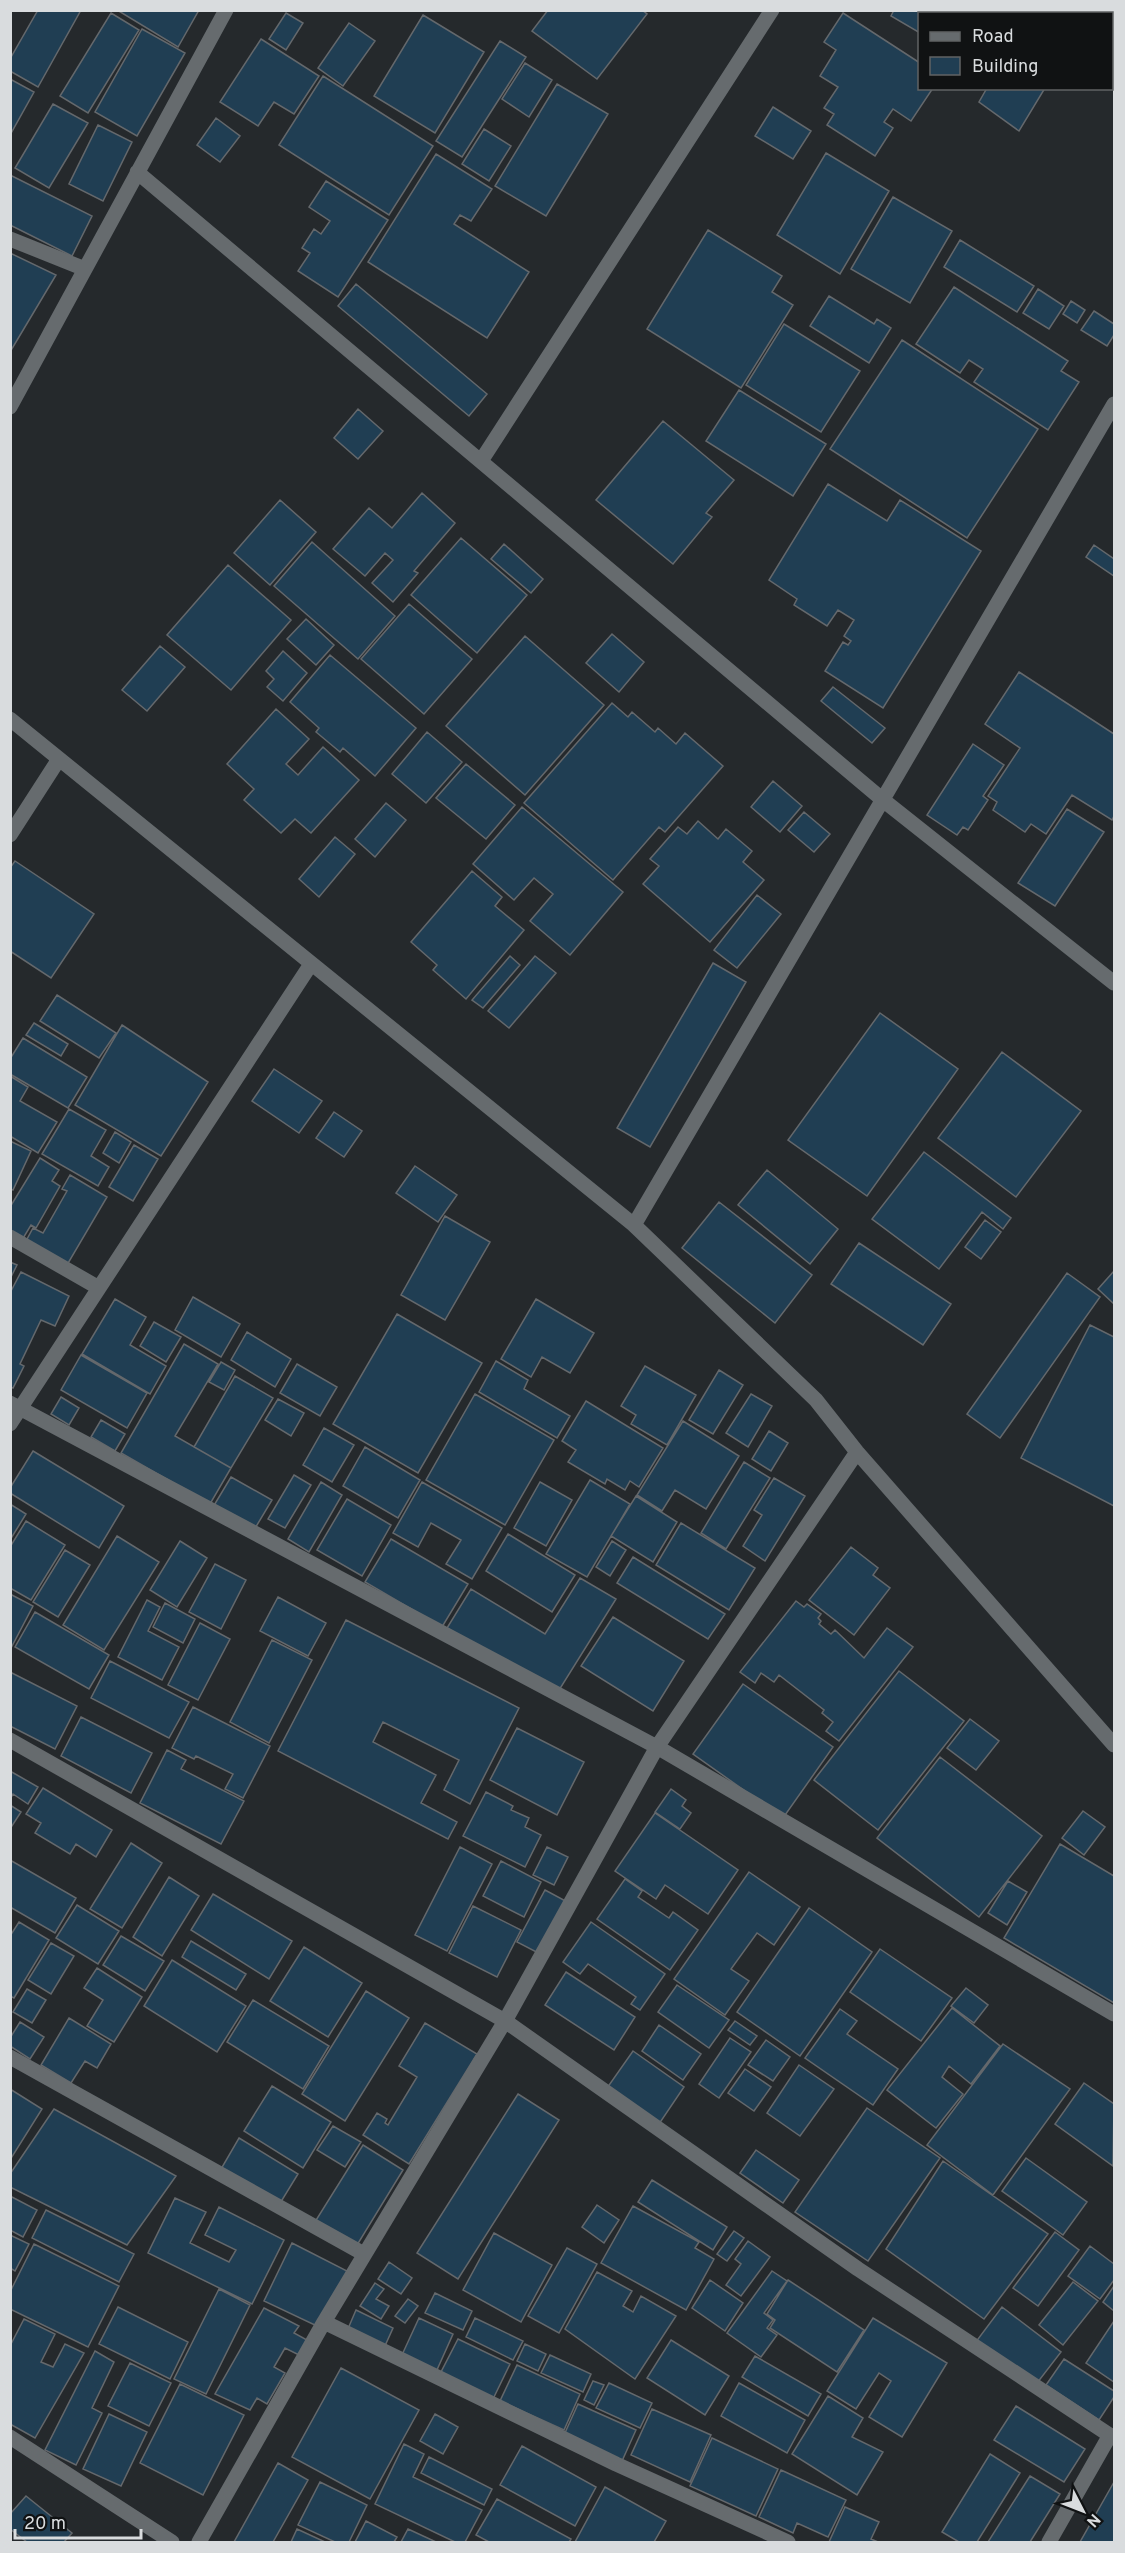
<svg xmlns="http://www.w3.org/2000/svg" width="1125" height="2553" viewBox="0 0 1125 2553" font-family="Overpass,sans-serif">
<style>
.building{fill:#203e53;stroke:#64686c;stroke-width:1.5}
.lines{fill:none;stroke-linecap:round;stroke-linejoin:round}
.minor{stroke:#666b6e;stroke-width:15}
</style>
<rect width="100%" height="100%" fill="#25292c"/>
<path class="building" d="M38,10h43l-43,77 -28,-16v-12z
M117,10h82l-21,37z
M548,10h94l5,4 -50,65 -65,-48z
M894,10h132l-2,4h-104v19l-29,-17z
M1033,10h17l4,4h-22z
M111,13l28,17 -51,83 -28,-17z
M286,13l17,10 -17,27 -17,-11z
M843,13l77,50v25h13l-22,33 -18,-12 -9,13 9,6 -18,28 -48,-31 7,-11 -10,-6 14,-21 -18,-11 16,-26 -12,-8z
M423,15l61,37 -49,81 -61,-37z
M349,23l26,18 -32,45 -25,-18z
M142,29l43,24 -48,83 -42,-24z
M261,39l58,37 -25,38 -20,-12 -16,24 -38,-24z
M500,41l26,16 -64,100 -26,-16z
M525,63l27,17 -23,37 -27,-18z
M323,76l110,70 -44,69 -110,-70z
M10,79l24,13 -24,43z
M557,84l51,30 -62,102 -51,-30z
M987,88h58l-26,43 -40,-29z
M53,104l35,19 -39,65 -34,-20z
M773,107l38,24 -18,28 -38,-23z
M216,118l24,18 -20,26 -23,-17z
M98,125l34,17 -29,59 -34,-17z
M484,129l27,17 -22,35 -27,-17z
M826,153l63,38 -49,83 -63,-39z
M436,154l56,35 -21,32 -11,-6 -6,9 75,48 -42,66 -119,-76z
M10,175l82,41 -20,40 -62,-31z
M326,181l62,39 -50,77 -40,-26 12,-18 -8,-5 12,-19 7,5 9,-13 -21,-14z
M893,197l59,34 -42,72 -59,-34z
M708,230l74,46 -10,16 21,13 -52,83 -94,-59z
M960,240l74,46 -17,26 -73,-45z
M10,253l46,22 -46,77z
M356,284l131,110 -18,22 -131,-110z
M954,287l114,74 -7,10 18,11 -31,48 -74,-48 9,-13 -14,-9 -9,13 -44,-29z
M1038,289l26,17 -15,23 -26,-16z
M829,296l45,28 3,-5 14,9 -22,35 -59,-37z
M1071,301l14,9 -8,13 -14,-9z
M1094,311l20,13v11l-7,11 -26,-16z
M784,324l76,47 -39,61 -75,-47z
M902,340l136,89 -71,109 -137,-89z
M739,390l87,54 -33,52 -87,-55z
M358,409l25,22 -25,28 -24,-21z
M663,421l71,59 -28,33 6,4 -39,47 -77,-64z
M828,484l59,37 13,-21 81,51 -98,157 -58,-37 18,-29 5,3 3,-4 -7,-5 10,-16 -16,-10 -11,16 -33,-21 3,-6 -28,-19z
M422,493l33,30 -41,48 4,2 -25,29 -21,-19 21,-23 -8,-7 -20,23 -32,-27 36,-41 23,20z
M280,500l36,32 -46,53 -36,-32z
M461,538l66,57 -50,58 -66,-58z
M312,542l83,74 -37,43 -84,-73z
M504,544l39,35 -12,14 -40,-34z
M1094,545l20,14v17l-28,-19z
M228,565l63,55 -60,70 -64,-55z
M409,604l63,55 -48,55 -63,-55z
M306,619l28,26 -18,20 -29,-26z
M612,634l32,28 -25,30 -33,-29z
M525,636l79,69 -79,90 -79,-69z
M160,646l25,21 -38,44 -25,-21z
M283,651l24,22 -24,28 -16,-14 7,-8 -8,-8z
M330,655l86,73 -41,48 -32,-28 -3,4 -24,-20 3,-4 -29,-26z
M1019,672l95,62v82l-2,4 -40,-25 -26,39 -15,-10 -6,8 -32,-22 4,-8 -9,-6 32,-48 -35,-24z
M833,687l52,41 -13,15 -51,-42z
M612,703l16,14 4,-5 23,20 3,-4 18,16 9,-11 38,33 -58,66 -6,-5 -46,53 -89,-77z
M276,709l33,30 -23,25 12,11 25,-28 36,33 -48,53 -16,-14 -14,14 -37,-33 10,-11 -27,-25z
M427,732l35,30 -36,41 -34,-29z
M973,744l31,21 -21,31 5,4 -20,30 -5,-3 -6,8 -30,-20z
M466,764l49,41 -29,34 -50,-41z
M773,781l29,25 -22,26 -29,-25z
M386,803l20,17 -31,37 -20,-18z
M522,807l101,85 -53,63 -40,-34 23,-27 -19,-16 -20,22 -41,-36z
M1067,809l37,23 -49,74 -37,-23z
M804,812l26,22 -16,18 -26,-22z
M698,821l20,18 8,-10 26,22 -9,11 21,18 -54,62 -67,-58 16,-18 -9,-7 28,-32 9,7z
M335,837l20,17 -36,43 -20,-18z
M15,861l79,53 -43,64 -41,-27v-83z
M472,871l30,26 -7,9 29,24 -58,69 -33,-29 4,-5 -26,-23z
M757,895l24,19 -44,54 -23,-18z
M510,956l10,9 -37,43 -11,-8z
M535,956l21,17 -47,55 -21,-17z
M713,963l33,19 -96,165 -33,-19z
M57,995l59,38 -17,25 -59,-37z
M880,1013l78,56 -91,127 -79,-56z
M34,1023l34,21 -7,12 -35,-21z
M122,1025l86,57 -47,74 -86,-51z
M23,1038l64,39 -19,31 -58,-34v-15z
M1002,1052l79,59 -65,86 -78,-59z
M274,1069l48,32 -23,32 -47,-32z
M10,1076l18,11 -8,14 37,21 -19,31 -28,-17z
M69,1109l37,21 -15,26 18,11 -11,19 -56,-32z
M334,1112l28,19 -18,26 -28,-19z
M115,1132l16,10 -12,21 -16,-10z
M10,1141l21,10 -18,39 -3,-1z
M134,1145l24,14 -25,42 -24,-14z
M924,1152l87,66 -8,11 -21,-17 -43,57 -67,-50z
M40,1158l19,12 -7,11 8,5 -24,42 -5,-3 -9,15 -12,-6v-27z
M415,1166l42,29 -19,27 -42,-29z
M767,1170l71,59 -28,35 -72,-59z
M70,1175l37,22 -40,68 -41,-24 7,-13 10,5 24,-42 -5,-2z
M719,1202l93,73 -37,48 -93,-75z
M445,1216l45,26 -45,78 -44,-25z
M985,1220l16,12 -20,27 -16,-12z
M859,1243l92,61 -28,41 -92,-61z
M10,1262l7,3 -7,14z
M1114,1271v33l-16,-15z
M21,1272l48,24 -14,30 -14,-6 -21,44 4,2 -11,22 -3,-1v-94z
M1067,1273l33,24 -100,141 -33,-24z
M193,1297l47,27 -19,33 -46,-27z
M115,1299l31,18 -16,28 36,21 -16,28 -68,-40z
M536,1299l58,34 -24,40 -28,-16 -11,20 -30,-18z
M397,1314l85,49 -64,110 -85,-49z
M154,1322l27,15 -15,25 -26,-16z
M1090,1325l24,12v169l-93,-48z
M247,1332l44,27 -16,28 -44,-27z
M184,1344l34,20 -43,72 56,32 -21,36 -89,-51z
M81,1355l66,38 -20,35 -66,-38z
M496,1361l32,19 -4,9 46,27 -13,22 -78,-46z
M221,1362l14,8 -11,20 -15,-8z
M297,1364l40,23 -17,29 -40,-23z
M645,1366l51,29 -29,50 -36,-21 5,-9 -15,-9z
M719,1370l24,15 -30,49 -24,-14z
M235,1376l38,22 -42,70 -37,-21z
M475,1394l79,46 -49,85 -79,-45z
M751,1394l21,12 -24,41 -22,-14z
M61,1397l18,11 -10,17 -18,-11z
M278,1399l26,14 -13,23 -26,-16z
M586,1401l77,47 -24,39 -9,-6 -5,9 -18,-11 -2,5 -37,-22 8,-12 -14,-9z
M101,1420l24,14 -10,17 -24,-14z
M683,1421l56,35 -33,53 -31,-19 -13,21 -25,-16z
M324,1428l30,17 -22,37 -29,-17z
M769,1431l19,12 -17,28 -19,-12z
M365,1447l55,33 -22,38 -55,-32z
M33,1451l91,55 -25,42 -89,-55v-5z
M744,1462l26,16 -44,71 -25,-16z
M294,1475l17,10 -26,43 -17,-9z
M231,1477l41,23 -18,30 -41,-23z
M774,1478l31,18 -40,65 -22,-15 19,-31 -8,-5z
M590,1480l40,24 -43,73 -41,-23z
M321,1482l21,13 -33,57 -21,-13z
M422,1482l80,46 -30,51 -26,-15 15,-24 -30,-17 -13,24 -25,-14z
M540,1482l32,18 -26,46 -32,-18z
M636,1496l41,26 -24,40 -42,-26z
M347,1499l44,26 -29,51 -45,-26z
M10,1504l16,10 -16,26z
M26,1521l39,24 -34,55 -21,-12v-41z
M681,1523l74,45 -26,42 -73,-45z
M508,1534l67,41 -23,37 -66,-41z
M117,1536l42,26 -55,88 -41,-25z
M391,1539l77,45 -26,43 -77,-45z
M180,1541l27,17 -30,49 -27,-17z
M612,1541l14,9 -16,26 -14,-9z
M851,1547l27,21 -5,7 17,13 -36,47 -45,-35z
M65,1550l25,15 -32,52 -25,-15z
M633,1557l92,57 -17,25 -91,-56z
M215,1564l31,16 -25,49 -32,-17z
M580,1578l36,21 -60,96 -109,-67 24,-39 74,45z
M10,1594l23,12 -22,42h-1z
M278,1597l48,26 -18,33 -48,-25z
M147,1600l13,7 -12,24 31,16 -17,33 -44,-23z
M796,1601l8,6 3,-3 14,10 -3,4 3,3 -2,3 12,10 4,-4 29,28 23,-30 26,19 -74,94 -13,-10 7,-9 -11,-9 2,-3 -45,-35 -5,7 -13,-9 -6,10 -15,-11z
M165,1603l30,16 -12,24 -30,-16z
M35,1612l74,43 -20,34 -74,-42z
M613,1617l71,44 -31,50 -72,-45z
M346,1620l173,88 -49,96 -26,-14 15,-30 -76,-38 -10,20 63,33 -15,28 36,19 -9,17 -170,-88z
M200,1623l30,16 -32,61 -30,-15z
M272,1640l40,20 -43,83 -39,-21z
M110,1661l79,41 -20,36 -78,-40z
M899,1671l65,50 -86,109 -64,-50z
M10,1672l67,34 -22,43 -45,-23z
M743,1684l90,63 -50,71 -90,-64z
M193,1707l77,39 -27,52 -18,-9 8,-15 -37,-18 -2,3 -22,-11z
M81,1717l71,36 -21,40 -70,-37z
M970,1719l29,22 -23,29 -29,-22z
M517,1728l67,34 -27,53 -67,-35z
M167,1750l19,10 -5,9 63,32 -23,43 -81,-41z
M940,1757l102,79 -63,81 -102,-79z
M10,1771l28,16 -10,17 -15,-10 -3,5z
M43,1788l69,42 -16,27 -20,-13 -6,10 -35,-21 6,-10 -15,-9z
M671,1789l15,11 -4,6 9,7 -11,16 -25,-17z
M486,1792l27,14 -2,4 18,8 -4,9 16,8 -16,32 -62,-31z
M10,1805l11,7 -11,17z
M1083,1811l22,16 -21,28 -22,-17z
M655,1813l83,57 -30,44 -43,-29 -9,14 -41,-28z
M131,1843l31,20 -40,65 -32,-19z
M1060,1844l54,32v127l-110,-65z
M460,1847l32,17 -45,87 -32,-16z
M547,1847l21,10 -14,28 -21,-10z
M10,1860l66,38 -21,35 -45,-26z
M501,1861l40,21 -17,35 -41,-21z
M749,1872l51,35 -26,38 -17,-12 -26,36 18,12 -24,34 -51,-36z
M169,1877l30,19 -37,60 -29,-19z
M625,1879l17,12 -4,6 31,21 4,-6 25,18 -28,40 -73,-51z
M1008,1881l19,11 -20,33 -19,-12z
M545,1890l28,15 -27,52 -29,-15z
M213,1894l79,47 -23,38 -78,-49z
M77,1905l42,26 -21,33 -42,-26z
M473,1906l48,24 -24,47 -48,-24z
M809,1908l63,44 -72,104 -63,-44z
M19,1922l30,18 -35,58 -4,-2v-60z
M591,1922l74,52 -25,36 -9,-6 5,-7 -48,-33 -8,10 -17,-12z
M121,1936l43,25 -19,30 -42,-26z
M191,1941l55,33 -10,16 -54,-33z
M51,1943l23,13 -23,38 -23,-14z
M304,1947l58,36 -34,54 -58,-36z
M880,1949l72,49 -31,43 -71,-49z
M172,1960l74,46 -29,46 -73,-46z
M97,1968l45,29 -28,45 -27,-16 16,-26 -19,-12z
M566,1972l69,45 -21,33 -69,-45z
M677,1985l52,35 -20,28 -51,-36z
M966,1988l22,17 -14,18 -23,-17z
M27,1989l19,11 -14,23 -19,-11z
M366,1991l43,27 -64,103 -43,-27z
M253,2000l76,46 -26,43 -76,-47z
M952,2008l48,38 -29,38 -22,-18 -7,11 21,17 -27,34 -49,-38z
M840,2009l17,12 -10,13 51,35 -25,36 -68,-47z
M69,2018l42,26 -14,24 -12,-7 -14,22 -30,-18z
M735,2021l22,15 -7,9 -22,-15z
M20,2022l24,15 -14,22 -20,-13v-8z
M425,2023l52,31 -68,110 -46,-29 14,-22 10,6 -2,4 3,2 29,-48 -18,-11z
M659,2025l42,29 -18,26 -41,-29z
M730,2038l21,14 -32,46 -20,-14z
M766,2040l24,17 -17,24 -25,-16z
M1003,2044l67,45 -77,106 -66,-50z
M633,2051l51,36 -25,37 -52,-36z
M799,2065l35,24 -34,47 -33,-23z
M745,2069l26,18 -17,24 -26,-18z
M1084,2083l30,21 -1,62 -58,-42z
M272,2086l59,36 -28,46 -59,-37z
M10,2089l32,20 -32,51z
M518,2094l41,26 -101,159 -41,-26z
M867,2108l73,50 -72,103 -73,-49z
M54,2109l122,67 -49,69 -117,-58v-13z
M333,2126l28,16 -16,25 -28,-17z
M239,2138l59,36 -19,31 -58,-36z
M363,2145l40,25 -49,80 -41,-25z
M756,2150l43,30 -16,23 -43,-30z
M1026,2158l61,44 -24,33 -61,-44z
M943,2161l105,73 -64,85 -98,-70z
M652,2180l75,47 -14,23 -75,-48z
M10,2196l27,14 -14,27 -13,-7z
M175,2198l31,14 -16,31 39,19 7,-12 -31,-15 14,-28 65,33 -32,64 -104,-51z
M597,2205l22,15 -15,23 -22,-16z
M633,2206l66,36 -4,6 19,11 -28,51 -85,-47z
M46,2210l88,44 -15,28 -87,-44z
M734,2231l10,7 -17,23 -10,-7z
M1055,2232l24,18 -41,56 -25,-18z
M494,2233l58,32 -31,57 -58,-32z
M10,2235l19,9 -14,27 -5,-3z
M748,2241l22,16 -29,39 -15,-11 15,-21 -6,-5z
M292,2243l55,28 -28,56 -55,-26z
M34,2244l85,42 -31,61 -78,-38v-17z
M1090,2246l24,18v16l-14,19 -32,-23z
M567,2248l30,16 -38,69 -31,-17z
M389,2262l23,16 -11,16 -23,-15z
M772,2271l15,10 -23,32 9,7 -6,8 10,7 -16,22 -34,-24z
M597,2272l35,19 -9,15 10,6 8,-16 35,20 -41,63 -70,-50z
M710,2280l33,23 -18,28 -33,-23z
M788,2280l76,50 -27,42 -67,-44 5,-8 -8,-6z
M1073,2282l25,19 -35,44 -24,-20z
M375,2283l9,6 -8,10 13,7 -8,13 -21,-13z
M1114,2286v25l-11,-9z
M219,2289l31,16 -44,89 -32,-15z
M435,2293l37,18 -9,19 -38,-17z
M408,2299l10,7 -13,17 -10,-7z
M118,2307l70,35 -18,37 -71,-35z
M1002,2307l59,45 -27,35 -59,-44z
M264,2308l35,18 -5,7 13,7 -8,15 -14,-7 -11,19 11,6 -18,31 -10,-6 -7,12 -35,-16z
M356,2310l37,18 -9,20 -37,-17z
M419,2318l34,16 -17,38 -35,-15z
M475,2318l48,23 -10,19 -47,-23z
M873,2318l74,45 -45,74 -33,-20 22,-36 -12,-8 -23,36 -29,-18z
M24,2319l31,15 -14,28 12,5 12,-23 19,9 -49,85 -25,-14v-78z
M1114,2321v61l-28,-19z
M458,2339l52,25 -17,35 -52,-27z
M671,2340l58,36 -24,39 -58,-37z
M525,2344l21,10 -8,17 -21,-10z
M95,2351l19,11 -22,46 10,5 -26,52 -31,-15z
M550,2355l41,19 -8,18 -42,-19z
M755,2356l66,38 -13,22 -66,-39z
M1064,2359l50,32v6l-15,23 -53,-35z
M130,2363l41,20 -22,43 -41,-20z
M517,2365l63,29 -16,36 -64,-29z
M341,2368l78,42 -49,89 -78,-42z
M593,2381l11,4 -10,20 -10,-5z
M609,2383l43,20 -12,25 -44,-20z
M739,2383l66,37 -18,33 -66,-37z
M180,2384l64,31 -41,80 -63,-32z
M828,2396l35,22 -11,19 31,15 -26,43 -65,-41z
M578,2404l58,26 -14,31 -58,-26z
M1016,2406l69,43 -21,33 -70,-42z
M652,2409l59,26 -21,47 -59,-27z
M109,2414l38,18 -26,54 -38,-17z
M435,2414l23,13 -15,27 -23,-13z
M712,2438l66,31 -22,47 -66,-30z
M404,2444l20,10 -11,23 69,33 -17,32h-10l-80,-38z
M522,2446l74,41 -21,39 -75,-41z
M990,2454l30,19 -43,69h-18l-17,-10z
M429,2457l63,32 -8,16 -63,-32z
M278,2463l30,17 -35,62h-39z
M781,2470l65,30 -18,37 -31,-14 -4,10 -34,-16z
M1030,2476l30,18 -30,48h-42z
M320,2482l47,23 -18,37h-14l-37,-17z
M1114,2482v60h-34z
M605,2487l61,34 -12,21h-79z
M26,2496l46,37 -8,9h-37l-17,-13v-15z
M497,2499l74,40 -2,3h-80l-13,-7z
M845,2507l34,15 -8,17 7,3h-49z
M366,2521l31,16 -3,5h-39z
M297,2529l28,13h-34z
M408,2529l28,13h-35z"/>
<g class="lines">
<path class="minor" d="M137,172l746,628 231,183
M10,239l75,30
M10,407l216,-397
M481,461l291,-451
M10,719l624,506 182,175 41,52 257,293
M10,835l49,-76
M634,1225l480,-821
M10,1237l89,51
M10,1403l647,344 457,267
M10,1424l301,-460
M10,1740l495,281 353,248 256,169
M10,2057l354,197
M324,2322l292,142 172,78
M10,2437l162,105
M199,2542l125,-220 181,-301 152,-274 200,-295
M1049,2542l61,-107"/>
</g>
<rect width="1125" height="2553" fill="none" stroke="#d9dcde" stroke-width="24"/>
<rect x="918" y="12" width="195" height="78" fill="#101213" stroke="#606364" stroke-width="1.5"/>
<rect x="930" y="32" width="30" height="9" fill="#666b6e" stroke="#606364" stroke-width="1.5"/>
<text x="972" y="42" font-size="18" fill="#d9dcde">Road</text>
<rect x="930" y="57" width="30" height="18" fill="#203e53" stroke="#606364" stroke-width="1.5"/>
<text x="972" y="72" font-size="18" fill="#d9dcde">Building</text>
<g transform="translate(1083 2511) rotate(132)" stroke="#101213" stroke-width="4.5" paint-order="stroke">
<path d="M0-4.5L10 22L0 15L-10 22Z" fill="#d9dcde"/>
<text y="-9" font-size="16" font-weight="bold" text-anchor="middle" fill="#d9dcde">N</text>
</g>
<path d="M15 2529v9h126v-9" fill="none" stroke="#d9dcde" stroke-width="3"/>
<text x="24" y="2529" font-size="18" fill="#d9dcde" stroke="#101213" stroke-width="4.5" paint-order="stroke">20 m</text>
</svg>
